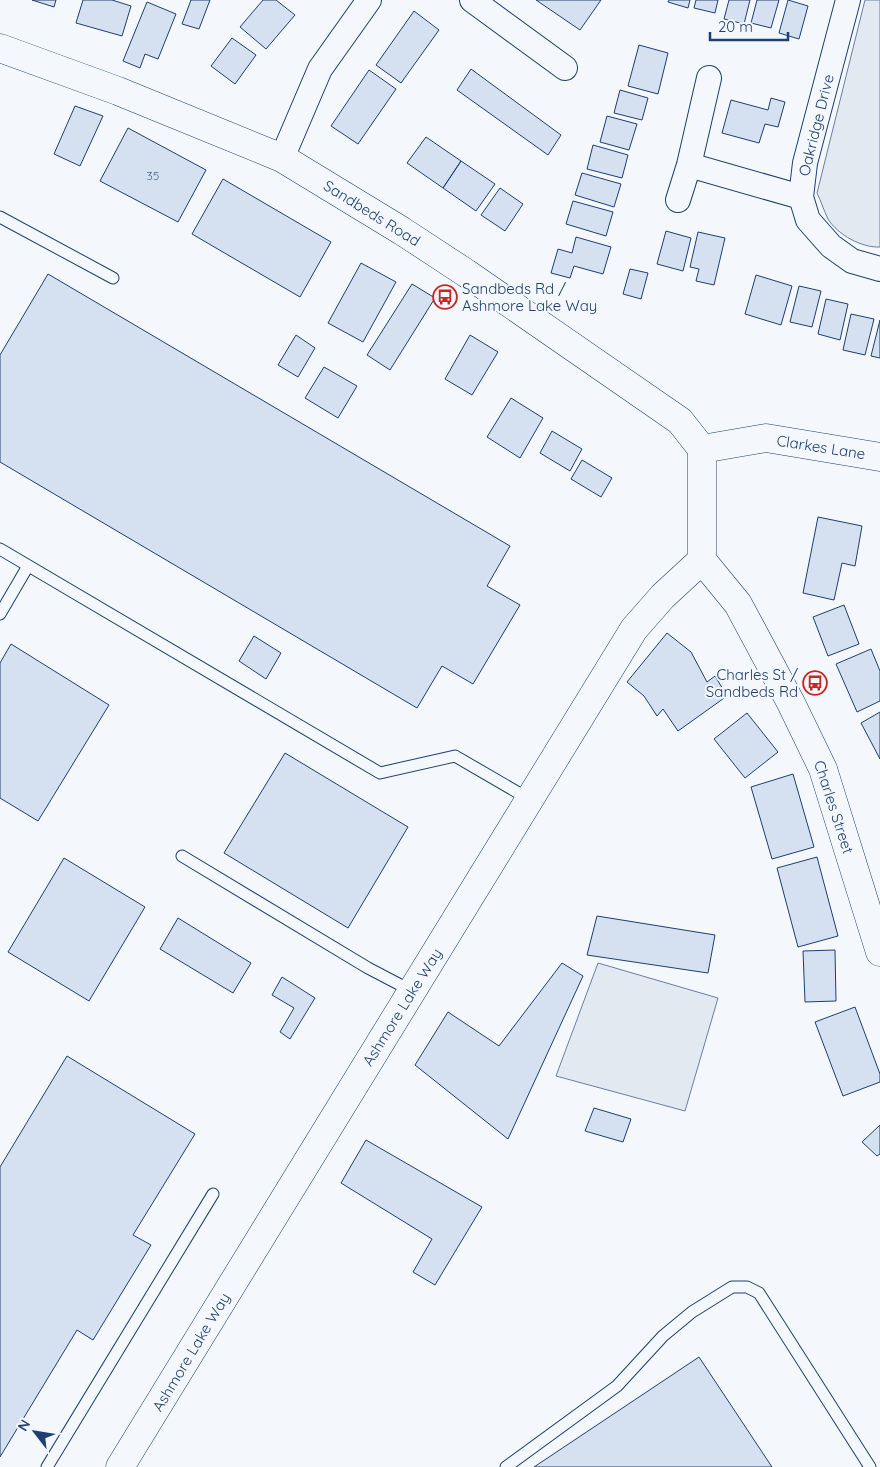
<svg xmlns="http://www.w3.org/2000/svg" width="880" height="1467" viewBox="0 0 880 1467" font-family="Quicksand,sans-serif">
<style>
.green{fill:#e3e9f0;stroke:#687fa3}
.building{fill:#d5e0f0;stroke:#1d3f73}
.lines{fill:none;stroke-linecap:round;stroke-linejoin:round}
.service-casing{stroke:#1d3f73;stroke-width:13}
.minor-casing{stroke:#1d3f73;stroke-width:26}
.tertiary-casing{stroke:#1d3f73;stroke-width:29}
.primary-casing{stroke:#1d3f73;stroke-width:29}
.service{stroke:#f4f7fb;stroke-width:11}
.minor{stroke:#f4f7fb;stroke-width:24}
.tertiary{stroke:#f4f7fb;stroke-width:28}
.primary{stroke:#f4f7fb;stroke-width:28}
.labels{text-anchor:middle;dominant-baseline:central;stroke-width:4;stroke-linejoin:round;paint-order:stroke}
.number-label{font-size:12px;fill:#4b6792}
.street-label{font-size:15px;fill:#1d3f73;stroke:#f4f7fb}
.poi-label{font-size:15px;fill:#1d3f73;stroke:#f4f7fb;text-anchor:start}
</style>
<rect width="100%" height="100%" fill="#f4f7fb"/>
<path class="green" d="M865,0h15v247c-18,1 -42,-12 -52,-28 -4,-8 -7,-18 -11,-26z
M598,963l120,35 -33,113 -129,-35z"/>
<path class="building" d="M32,0h24l-2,7z
M83,0h29l19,6 -9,30 -46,-13z
M191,0h19l-11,29 -17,-5z
M263,0h13l19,15 -29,34 -26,-22z
M536,0h65l-21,30z
M669,0h21l-2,8 -20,-6z
M696,0h22l-3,13 -21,-5z
M729,0h21l-6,24 -20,-5z
M757,0h22l-8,28 -20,-5z
M788,0l20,6 -9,33 -20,-6z
M147,2l29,12 -18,45 -13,-5 -5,14 -17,-7z
M414,11l25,19 -38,53 -25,-18z
M232,38l24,17 -21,29 -24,-18z
M639,45l29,8 -10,41 -30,-8z
M471,69l90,66 -13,20 -91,-65z
M369,70l27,19 -38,55 -27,-18z
M620,90l28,8 -6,22 -28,-7z
M771,98l14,4 -7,25 -13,-3 -6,19 -37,-10 9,-33 37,10z
M75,106l28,10 -23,50 -26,-12z
M607,116l30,8 -8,26 -29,-8z
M128,128l78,42 -28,52 -78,-41z
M426,137l35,24 -18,27 -36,-25z
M593,145l35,10 -6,23 -35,-9z
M461,161l34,23 -19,27 -33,-23z
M582,173l39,11 -7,23 -39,-12z
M223,179l108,63 -31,55 -108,-63z
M500,188l23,16 -18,27 -24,-16z
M573,201l40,11 -7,24 -40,-12z
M666,231l25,7 -8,33 -26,-7z
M698,232l27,6 -11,47 -18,-4 3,-12 -9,-2z
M576,237l35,10 -8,27 -29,-8 -4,12 -19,-5 7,-24 14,4z
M361,263l35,19 -33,60 -35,-19z
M630,269l18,4 -7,26 -18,-5z
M48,274l462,272 -23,40 33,19 -47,79 -31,-18 -25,42 -417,-246v-107z
M756,275l36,11 -11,39 -36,-11z
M412,284l23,14 -45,72 -23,-15z
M799,286l22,5 -9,36 -22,-5z
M826,299l22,5 -8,36 -22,-6z
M851,314l23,5 -9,36 -22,-5z
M880,320v38l-9,-2z
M296,335l19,13 -17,29 -20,-12z
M470,335l28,17 -26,43 -27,-16z
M324,367l33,19 -19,32 -33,-20z
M511,398l32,20 -23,40 -33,-21z
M552,431l30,18 -12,22 -30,-18z
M582,460l30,18 -11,19 -30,-18z
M818,517l44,9 -7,40 -13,-3 -8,37 -31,-7z
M844,605l15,39 -31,12 -15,-39z
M667,633l24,19 16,30 8,-6 12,20 -49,35 -15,-22 -6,7 -13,-20 -17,-14z
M254,636l27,17 -15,26 -27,-18z
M11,644l98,61 -71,116 -38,-23v-135z
M871,649l9,22v30l-23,11 -21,-48z
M880,712v47l-19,-36z
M747,713l31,39 -33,26 -31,-39z
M285,753l123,74 -60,101 -124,-75z
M793,774l21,73 -42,12 -21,-72z
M817,857l21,79 -40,11 -21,-79z
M64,858l81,49 -56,94 -81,-49z
M597,916l118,19 -7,38 -121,-18z
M178,918l73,45 -18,30 -73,-44z
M835,950l1,51 -31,1 -2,-51z
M562,963l21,13 -75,163 -93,-74 33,-53 51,34z
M282,977l33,21 -25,41 -10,-7 14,-24 -22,-13z
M855,1007l25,67v8l-37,14 -28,-74z
M67,1056l128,78 -62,101 18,10 -58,95 -16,-10 -77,127v-290z
M594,1108l37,11 -8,23 -38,-11z
M880,1125v29l-3,2 -15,-14z
M366,1140l116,67 -47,78 -22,-13 19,-33 -91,-56z
M699,1357l73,110h-238z"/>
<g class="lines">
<g class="service-casing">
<path id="service" d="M0,217l113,61
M0,549l380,224 75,-17 74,43
M0,614l28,-48
M182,856l186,112 44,23
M47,1467l166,-273
M506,1467l111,-81 46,-50 29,-24 40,-25h15l12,6 111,174"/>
</g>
<g class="minor-casing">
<path id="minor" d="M472,0l93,68
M848,0l-43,163 -4,34 7,23 23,26 21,15 28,8
M282,158l38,-89 49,-69
M689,165l112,32
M678,200l11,-35 20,-87"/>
</g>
<g class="tertiary-casing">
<path id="tertiary" d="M702,449v111l36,44 53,99 32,66 57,183
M120,1467l514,-838 29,-33 39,-36"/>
</g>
<g class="primary-casing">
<path id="primary" d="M0,48l118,43 164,67 120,73 64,42 214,148 22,28 64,-11 114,19"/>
</g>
<use href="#service" class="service"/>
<use href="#minor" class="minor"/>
<use href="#tertiary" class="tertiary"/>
<use href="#primary" class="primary"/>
</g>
<defs>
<g id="bus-ring" transform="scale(1.25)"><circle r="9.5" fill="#f4f7fb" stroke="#c62828" stroke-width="1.5"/><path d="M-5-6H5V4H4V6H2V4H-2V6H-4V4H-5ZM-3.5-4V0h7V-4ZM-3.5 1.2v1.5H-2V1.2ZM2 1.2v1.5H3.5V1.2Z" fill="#c62828"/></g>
</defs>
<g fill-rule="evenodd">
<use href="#bus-ring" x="445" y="297"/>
<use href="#bus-ring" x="815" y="683"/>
</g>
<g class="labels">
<g class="number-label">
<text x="153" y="175">35</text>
</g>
<g class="street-label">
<text transform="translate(816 125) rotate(-76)">Oakridge Drive</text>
<text transform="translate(372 213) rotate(32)">Sandbeds Road</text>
<text transform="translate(821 447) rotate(9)">Clarkes Lane</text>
<text transform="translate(834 807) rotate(72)">Charles Street</text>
<text transform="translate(402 1007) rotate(-58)">Ashmore Lake Way</text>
<text transform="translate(191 1352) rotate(-59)">Ashmore Lake Way</text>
</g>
<g class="poi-label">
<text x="462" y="288">Sandbeds Rd /<tspan x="462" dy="17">Ashmore Lake Way</tspan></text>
<text x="798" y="674" text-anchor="end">Charles St /<tspan x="798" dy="17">Sandbeds Rd</tspan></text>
</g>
</g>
<g transform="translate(35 1432) rotate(301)" stroke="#f4f7fb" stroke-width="4" paint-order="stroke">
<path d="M0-4L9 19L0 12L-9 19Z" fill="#1d3f73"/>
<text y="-8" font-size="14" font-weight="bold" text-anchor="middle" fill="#1d3f73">N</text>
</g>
<path d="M710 32v8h78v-8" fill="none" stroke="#1d3f73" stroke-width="2.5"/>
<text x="718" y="32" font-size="15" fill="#1d3f73" stroke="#f4f7fb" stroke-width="4" paint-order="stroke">20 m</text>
</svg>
